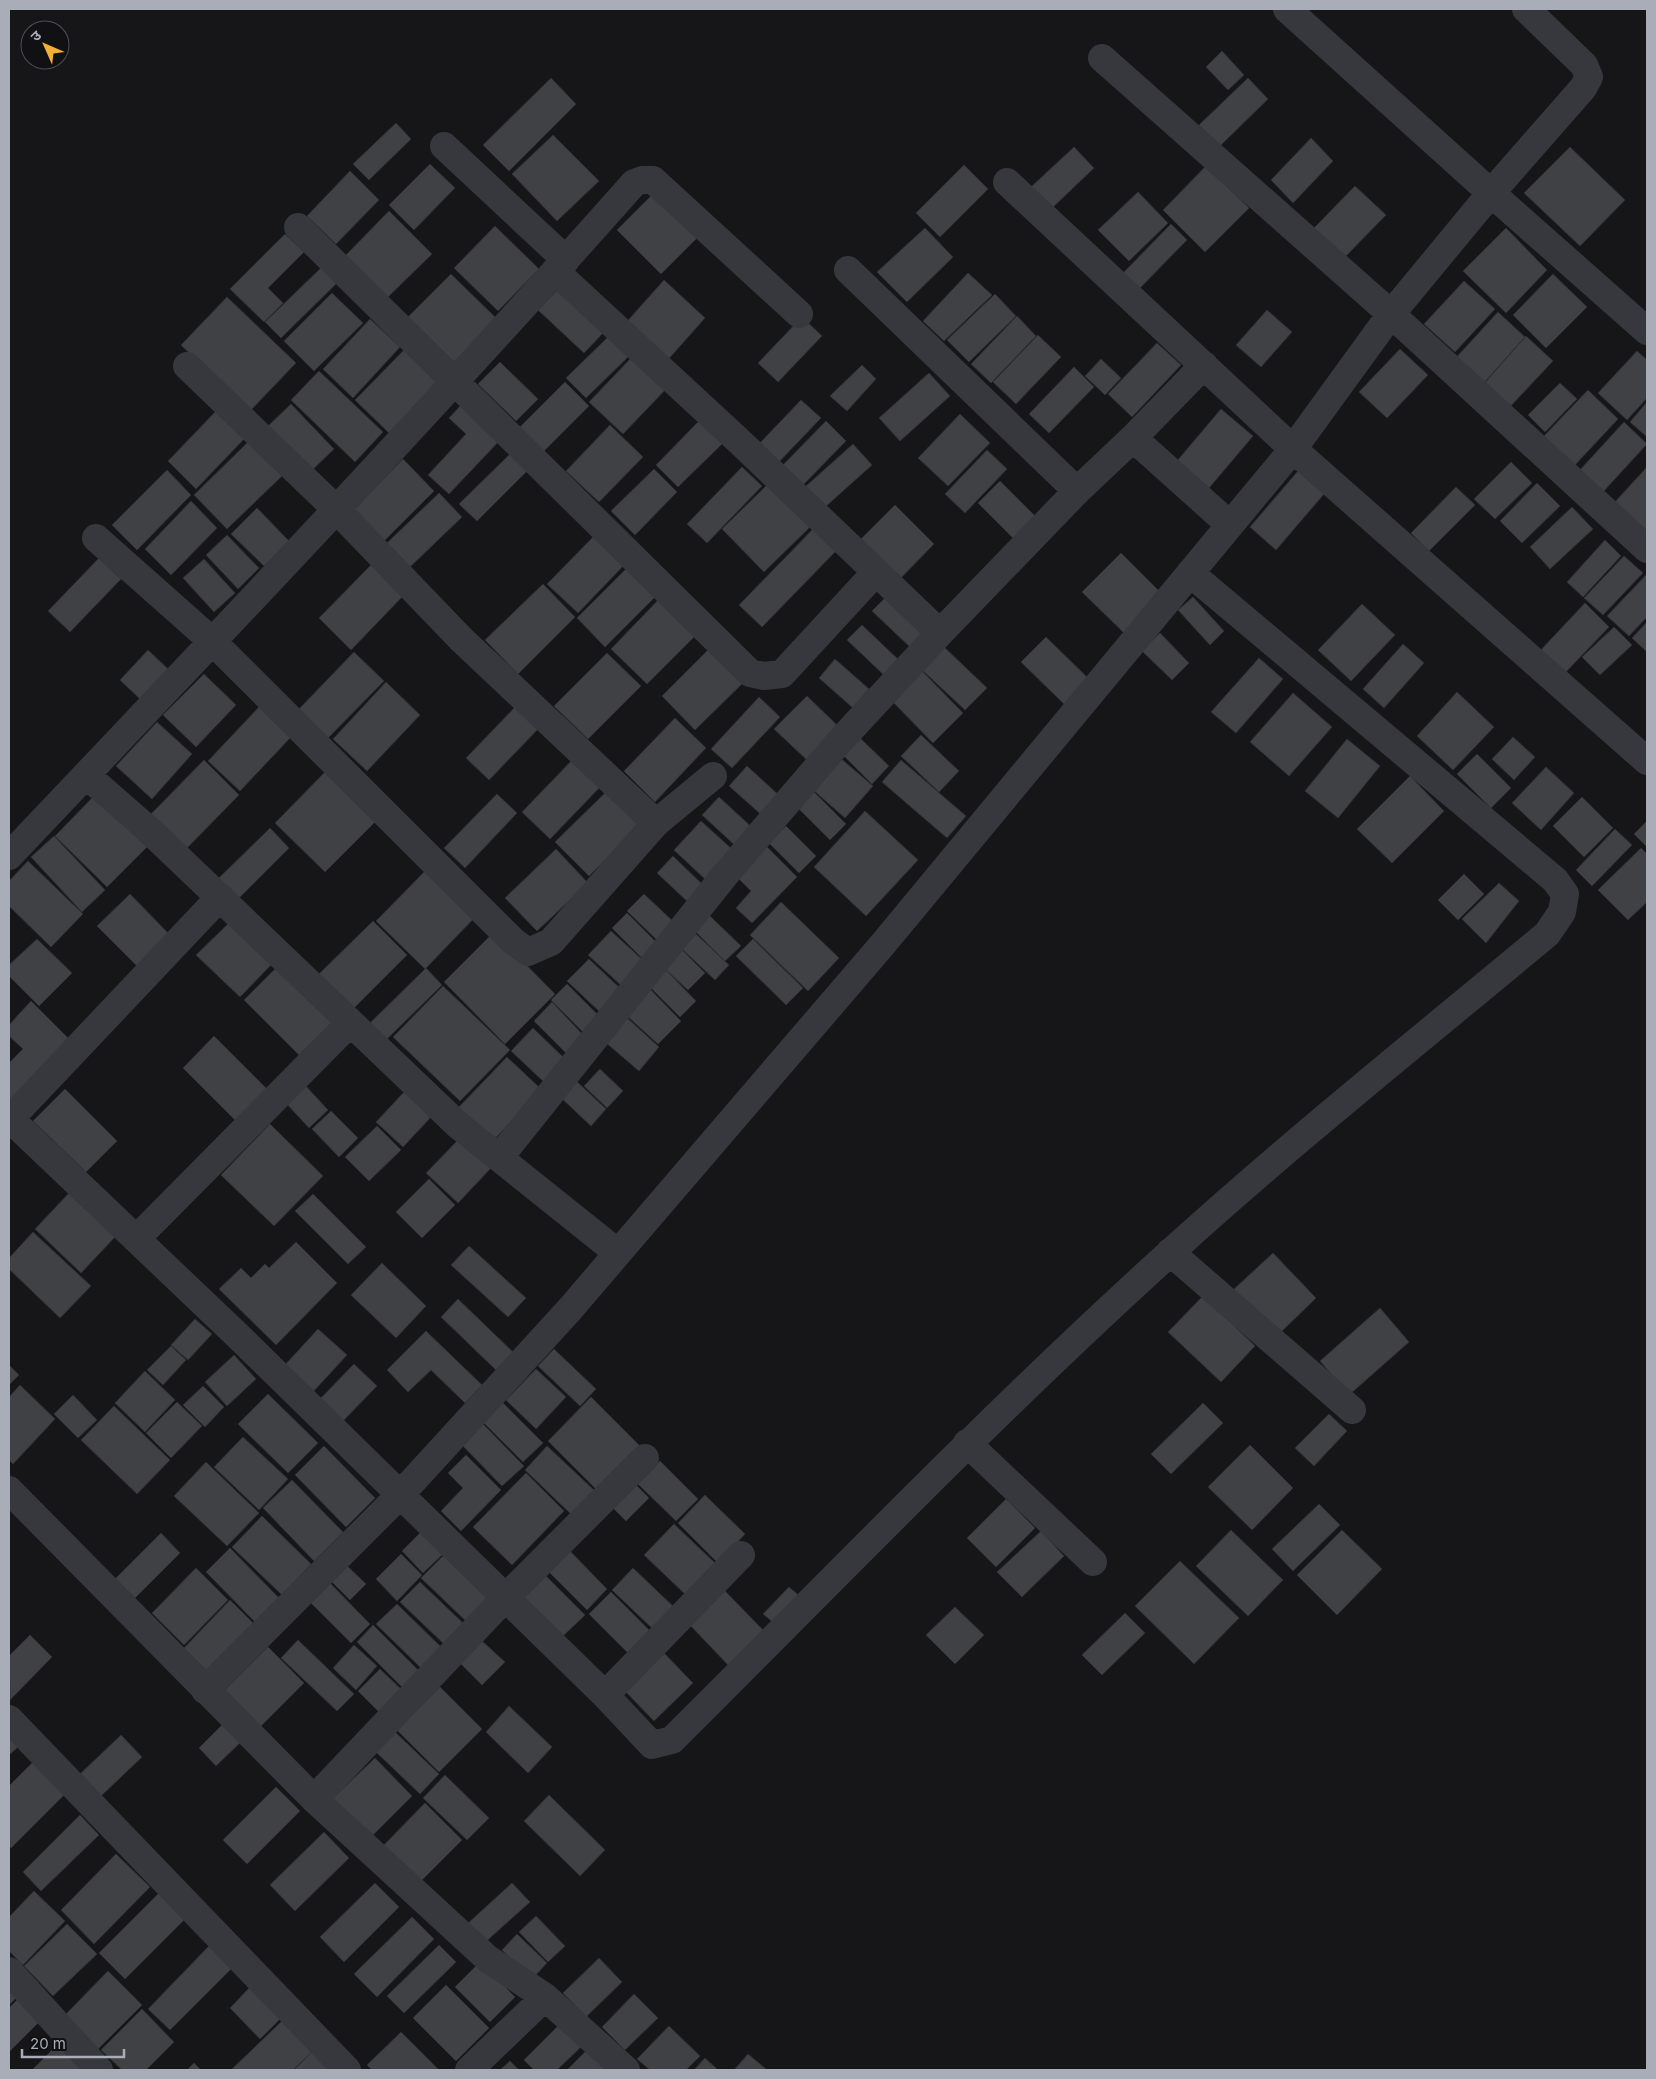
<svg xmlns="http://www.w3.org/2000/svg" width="1656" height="2079" viewBox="0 0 1656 2079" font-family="Inter,'Noto Sans Devanagari',sans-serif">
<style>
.building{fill:#404145;stroke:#303034}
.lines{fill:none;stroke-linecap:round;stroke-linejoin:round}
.street{stroke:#37383d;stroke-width:28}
</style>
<rect width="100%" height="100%" fill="#161618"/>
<path class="building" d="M1222,51l22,24 -16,15 -22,-23z
M551,78l25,26 -67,67 -26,-26z
M1248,78l20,21 -48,47 -21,-21z
M396,123l15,16 -42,41 -16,-16z
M553,135l46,46 -42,40 -45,-47z
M1311,138l22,23 -40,42 -22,-23z
M1074,147l20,21 -44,42 -20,-22z
M1570,147l55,53 -45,46 -56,-53z
M430,164l25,24 -41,42 -25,-25z
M964,165l24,24 -48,48 -24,-24z
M1206,166l43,42 -44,44 -42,-42z
M350,171l29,29 -43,44 -29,-28z
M1355,186l31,29 -43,44 -30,-30z
M659,188l44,44 -42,42 -44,-44z
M1138,192l30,31 -39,38 -31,-31z
M389,211l43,43 -46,45 -42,-42z
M1171,224l16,16 -48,49 -16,-16z
M495,226l44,43 -41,42 -44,-43z
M925,228l28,29 -46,45 -30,-30z
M1506,228l41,42 -41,43 -43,-42z
M285,234l19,18 -36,36 15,15 -19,19 -34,-33z
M325,264l16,15 -60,59 -16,-16z
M968,273l24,22 -48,46 -21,-20z
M451,274l47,46 -42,44 -48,-47z
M1553,274l34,33 -41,41 -33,-33z
M664,280l41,38 -40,45 -42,-37z
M1464,281l31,28 -40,43 -31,-28z
M560,287l46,43 -22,23 -46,-43z
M332,293l31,30 -49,48 -30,-30z
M995,294l21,22 -47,46 -22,-22z
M227,297l69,66 -46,48 -69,-66z
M1267,310l25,22 -31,35 -25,-22z
M1498,312l27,25 -44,49 -28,-25z
M1017,316l19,20 -45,47 -20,-19z
M802,317l20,19 -44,46 -20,-19z
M370,319l30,28 -47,51 -30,-29z
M1038,335l23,22 -45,47 -23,-22z
M1526,336l27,25 -46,49 -25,-24z
M608,337l20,20 -42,41 -20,-20z
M1157,343l24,22 -49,52 -24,-23z
M407,347l34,33 -52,53 -34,-33z
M1400,349l28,26 -41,43 -28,-26z
M1637,351l10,9v38l-20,22 -29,-27z
M633,356l34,32 -44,46 -34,-32z
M1101,359l20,19 -16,17 -20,-19z
M500,362l38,37 -22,22 -38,-37z
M862,365l14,14 -29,32 -17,-15z
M1074,367l20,20 -45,46 -20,-19z
M319,371l64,61 -28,30 -64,-62z
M929,373l21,23 -50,45 -21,-23z
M565,382l24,24 -46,46 -24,-24z
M1560,383l17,16 -32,33 -17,-17z
M1588,390l30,29 -44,47 -31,-29z
M801,400l20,18 -45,47 -19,-19z
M1647,402v35l-17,-15z
M463,403l38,36 -52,55 -21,-19 38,-41 -17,-16z
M291,404l43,45 -25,24 -43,-45z
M218,409l28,28 -50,52 -28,-28z
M1221,409l32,27 -44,52 -32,-27z
M960,414l30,29 -42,43 -30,-28z
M699,421l23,23 -44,43 -22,-22z
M826,421l20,20 -45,46 -20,-20z
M1624,422l23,22 -45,49 -23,-22z
M610,425l33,32 -44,45 -33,-31z
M248,442l34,34 -55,53 -33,-34z
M853,444l19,21 -48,43 -19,-21z
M987,450l20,19 -42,44 -20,-19z
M511,453l17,17 -51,51 -18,-17z
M403,459l31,32 -50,50 -31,-31z
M1511,462l21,21 -37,36 -21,-20z
M742,467l20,19 -55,57 -20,-19z
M1647,467v67l-33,-31z
M654,469l23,23 -42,43 -24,-24z
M167,470l24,25 -54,55 -25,-25z
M1298,471l26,23 -48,56 -26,-23z
M1000,481l43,43 -22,22 -43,-43z
M1537,483l23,23 -38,37 -22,-22z
M768,484l42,43 -46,45 -42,-43z
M1456,487l19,18 -46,46 -18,-18z
M439,493l23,24 -52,50 -23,-24z
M191,501l26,27 -46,47 -26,-26z
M895,505l39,39 -38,39 -40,-39z
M1572,507l21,22 -43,40 -20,-22z
M257,508l32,33 -25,25 -33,-32z
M813,529l23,22 -74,76 -23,-22z
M597,533l30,29 -49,51 -31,-29z
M227,535l32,33 -21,21 -32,-34z
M1605,540l16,16 -38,41 -16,-15z
M1121,553l42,42 -39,38 -42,-41z
M1624,556l19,17 -40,42 -19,-17z
M99,558l22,21 -51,53 -22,-21z
M204,559l31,34 -21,19 -31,-34z
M371,565l32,31 -52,54 -32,-32z
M630,565l28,29 -53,53 -28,-29z
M1647,574v43l-18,19 -22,-20z
M543,584l32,33 -57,57 -33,-34z
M663,595l37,36 -53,53 -36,-35z
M888,595l39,39 -15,15 -40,-38z
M1193,597l31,34 -14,14 -32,-35z
M1585,603l24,24 -47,49 -24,-23z
M1362,604l33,31 -44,46 -33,-31z
M1647,622v30l-15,-14z
M862,625l40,38 -15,15 -40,-38z
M1614,627l18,18 -32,30 -18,-18z
M1160,633l29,30 -17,17 -30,-29z
M1046,637l44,43 -24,26 -45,-44z
M716,642l33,35 -54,53 -33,-34z
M1403,644l21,19 -40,45 -21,-19z
M942,645l45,43 -22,22 -45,-42z
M148,650l20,19 -28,30 -20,-19z
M354,652l30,29 -56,57 -29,-29z
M607,653l34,33 -53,53 -34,-33z
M1259,658l24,21 -47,54 -25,-21z
M835,659l34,30 -16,19 -34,-30z
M920,669l43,44 -30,30 -43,-44z
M204,674l32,31 -40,42 -33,-32z
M386,682l34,33 -53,56 -34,-32z
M1457,692l37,35 -41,43 -36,-34z
M1293,693l39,34 -43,49 -39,-34z
M807,696l33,32 -32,33 -34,-32z
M759,697l21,20 -48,51 -21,-19z
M519,703l23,22 -53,55 -23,-22z
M259,707l32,30 -51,54 -32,-30z
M675,718l31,30 -51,54 -31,-31z
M157,722l35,32 -40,45 -36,-33z
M921,735l38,36 -20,21 -38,-36z
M858,736l31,30 -17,18 -31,-31z
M1513,737l22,20 -21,23 -22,-21z
M1347,739l33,27 -42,52 -33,-27z
M1477,754l34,34 -20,20 -34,-34z
M576,756l28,27 -54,56 -28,-27z
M839,757l34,29 -28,32 -34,-30z
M204,760l35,35 -54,55 -35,-35z
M901,760l65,56 -19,22 -65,-56z
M747,766l35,32 -17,20 -36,-32z
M330,767l51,49 -56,56 -50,-49z
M1546,767l28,26 -33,37 -29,-27z
M1410,776l34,35 -52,52 -35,-34z
M609,789l34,34 -54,53 -34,-34z
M814,792l32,32 -16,16 -32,-32z
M497,794l20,19 -52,55 -21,-20z
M94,796l53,51 -40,40 -52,-51z
M719,797l37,34 -17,18 -37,-34z
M1582,797l31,31 -29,29 -31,-31z
M865,811l53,49 -52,56 -52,-49z
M701,821l33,30 -27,30 -33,-31z
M1647,821v26l-13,-13z
M786,826l30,30 -17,17 -30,-30z
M270,828l19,20 -50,50 -20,-20z
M1615,829l17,16 -40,41 -16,-16z
M54,836l51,54 -23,22 -51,-55z
M766,846l31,31 -45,46 -16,-15 15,-17 -14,-14z
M1641,848l6,6v48l-19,18 -30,-30z
M556,849l32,34 -51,48 -32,-33z
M673,856l32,31 -16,16 -32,-30z
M28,861l55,53 -32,33 -42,-41v-25z
M433,863l48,48 -56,58 -49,-48z
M1464,874l20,20 -26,26 -20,-20z
M1499,883l20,18 -33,42 -24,-24z
M130,894l40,41 -32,32 -41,-41z
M644,894l34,32 -17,18 -34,-33z
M781,902l58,56 -31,33 -58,-56z
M627,913l34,34 -15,15 -34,-34z
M709,915l32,31 -16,15 -31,-31z
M373,921l34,34 -54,54 -34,-35z
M229,923l42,42 -31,32 -44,-42z
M611,931l35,32 -22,25 -36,-33z
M494,932l61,62 -50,50 -61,-62z
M696,934l33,31 -14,15 -33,-31z
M37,939l35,34 -33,33 -30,-30v-11z
M753,939l50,49 -17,17 -50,-49z
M682,950l23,23 -17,17 -24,-22z
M589,959l34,32 -22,22 -34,-32z
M278,966l55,55 -34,34 -55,-55z
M426,968l16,17 -57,56 -16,-17z
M665,969l31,32 -16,16 -31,-31z
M567,984l35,35 -16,16 -35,-35z
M443,986l67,64 -50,51 -67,-64z
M649,988l32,33 -23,23 -32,-29z
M31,1001l41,41 -63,60v-39l14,-14 -14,-13v-11z
M552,1002l33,35 -16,19 -35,-35z
M625,1016l34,31 -20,24 -35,-30z
M533,1028l33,32 -21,23 -34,-32z
M214,1036l57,57 -32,31 -56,-56z
M507,1057l34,32 -48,52 -35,-33z
M600,1069l23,22 -16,17 -23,-22z
M573,1078l33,31 -15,17 -34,-32z
M304,1084l24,26 -19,18 -24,-26z
M65,1089l52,52 -31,31 -53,-51z
M405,1091l27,25 -29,31 -27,-25z
M331,1111l27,27 -19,19 -27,-28z
M270,1124l53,52 -49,50 -53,-51z
M377,1126l24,24 -32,31 -24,-24z
M461,1137l31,30 -34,36 -32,-30z
M429,1179l26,26 -33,33 -26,-26z
M70,1192l46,44 -35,37 -46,-44z
M313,1194l53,53 -18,17 -53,-53z
M33,1232l58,54 -31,32 -51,-49v-11z
M296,1242l41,41 -61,62 -57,-56 22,-21 10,10 14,-14 4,4z
M469,1246l57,52 -18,19 -57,-52z
M1273,1253l43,45 -39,38 -44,-46z
M382,1263l44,43 -30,32 -45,-43z
M1203,1296l52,50 -34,36 -53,-50z
M458,1299l57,55 -17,18 -57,-55z
M1380,1308l29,34 -60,53 -29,-34z
M195,1319l17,15 -24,26 -17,-15z
M318,1329l29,26 -35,38 -28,-27z
M426,1331l56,54 -17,18 -34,-33 -23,22 -21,-22z
M171,1346l15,14 -23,25 -16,-15z
M554,1349l42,40 -16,17 -42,-40z
M234,1355l22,24 -29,27 -22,-24z
M354,1364l23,22 -35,36 -23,-22z
M9,1365l10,10 -10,10z
M536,1369l30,28 -30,32 -30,-29z
M145,1371l30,29 -30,32 -30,-29z
M20,1385l35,34 -42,45 -4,-4v-63z
M203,1386l21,21 -19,20 -22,-22z
M268,1394l50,49 -30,30 -50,-49z
M73,1395l24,25 -19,18 -24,-24z
M591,1397l51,51 -43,44 -51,-51z
M500,1400l43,43 -20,19 -42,-42z
M177,1402l25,24 -31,32 -25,-25z
M1203,1403l20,20 -52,51 -20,-20z
M114,1406l56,54 -33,34 -56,-54z
M1329,1414l18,17 -33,35 -19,-18z
M482,1423l42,43 -22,20 -41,-42z
M243,1437l45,42 -29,31 -45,-43z
M1250,1445l43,43 -41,42 -44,-43z
M324,1446l51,52 -29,29 -51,-52z
M547,1446l49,46 -23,24 -48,-46z
M466,1455l35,35 -40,41 -20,-20 22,-23 -15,-15z
M660,1461l38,38 -22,22 -38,-37z
M206,1462l53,51 -32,33 -53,-50z
M526,1473l38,38 -52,54 -39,-38z
M292,1480l51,52 -29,29 -51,-53z
M633,1482l16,16 -23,23 -16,-16z
M705,1495l40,39 -27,29 -40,-40z
M1006,1499l29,29 -39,39 -29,-29z
M1319,1504l21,21 -47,46 -21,-22z
M262,1516l49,48 -29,31 -50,-48z
M674,1524l43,41 -30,31 -43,-41z
M1231,1530l52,50 -35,36 -52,-50z
M1342,1530l40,39 -45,46 -40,-40z
M1041,1531l23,25 -42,41 -25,-25z
M421,1532l22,22 -20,19 -21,-22z
M161,1533l19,20 -45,45 -20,-19z
M230,1548l50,51 -24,24 -50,-51z
M568,1549l39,40 -20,21 -40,-40z
M401,1554l21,21 -25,26 -21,-22z
M445,1554l48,46 -24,24 -48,-46z
M340,1559l26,25 -16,16 -25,-25z
M1180,1561l59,57 -45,46 -59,-58z
M196,1568l32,32 -44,45 -32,-32z
M633,1568l43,41 -21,22 -43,-41z
M544,1574l41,41 -24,23 -40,-41z
M328,1581l42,43 -19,19 -42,-42z
M420,1582l45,43 -19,21 -46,-44z
M789,1587l14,12 -24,28 -16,-13z
M723,1589l43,44 -36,34 -42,-44z
M611,1592l44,44 -22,22 -44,-44z
M230,1600l27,27 -47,47 -26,-26z
M397,1604l45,44 -20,21 -46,-45z
M955,1607l29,28 -29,29 -29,-29z
M1125,1613l20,20 -43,42 -20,-20z
M373,1625l48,48 -17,16 -47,-47z
M30,1635l22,22 -42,43 -1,-44z
M298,1640l56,54 -17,17 -56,-53z
M481,1640l24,22 -23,23 -23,-23z
M354,1645l23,21 -21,24 -23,-22z
M268,1647l36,36 -46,46 -36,-36z
M663,1652l30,31 -39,38 -30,-31z
M380,1669l24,23 -22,23 -24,-24z
M440,1687l42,42 -43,43 -42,-42z
M509,1706l43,41 -24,26 -42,-41z
M225,1722l18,18 -27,26 -17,-18z
M394,1731l45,43 -19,20 -45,-43z
M121,1735l21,22 -42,40 -21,-22z
M9,1737l9,10 -9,8z
M375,1758l37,38 -43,43 -38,-39z
M35,1760l32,32 -56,56 -2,-2v-60z
M445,1775l44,43 -22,22 -44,-42z
M276,1787l24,24 -53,53 -24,-24z
M549,1795l56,55 -25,26 -56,-55z
M425,1803l37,37 -47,47 -37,-36z
M80,1815l19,20 -58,56 -18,-19z
M324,1832l25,26 -54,53 -25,-26z
M116,1854l34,33 -56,57 -33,-34z
M375,1883l24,24 -55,55 -24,-25z
M512,1883l18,19 -48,43 -17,-19z
M34,1891l31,30 -42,44 -14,-14v-34z
M160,1892l26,26 -61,61 -26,-26z
M536,1916l29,30 -17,16 -29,-30z
M412,1917l22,22 -57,58 -23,-23z
M67,1924l30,30 -44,42 -29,-30z
M517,1934l30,29 -15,16 -30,-29z
M439,1945l17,17 -52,51 -17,-17z
M209,1946l23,22 -62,62 -22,-21z
M599,1958l23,24 -36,35 -23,-24z
M480,1962l35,35 -25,25 -35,-35z
M108,1971l34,34 -44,44 -34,-33z
M252,1985l31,31 -23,23 -30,-31z
M446,1985l43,43 -33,33 -43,-43z
M9,1988l8,9 -8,8z
M634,1994l24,24 -33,32 -23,-23z
M18,1999l22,22 -31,31v-44z
M142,2009l32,33 -28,28h-24l-21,-20z
M283,2020l30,31 -20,19h-62z
M562,2022l22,22 -27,26h-23l-10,-10z
M669,2026l31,30 -14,14h-36l-13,-11z
M401,2032l38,38h-67l-5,-5z
M62,2040l24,22 -8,8h-46z
M592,2045l25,25h-50z
M313,2051l18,19h-37z
M748,2054l19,16h-33z
M705,2058l13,12h-24z
M510,2061l9,9h-19z
M194,2063l7,7h-14z"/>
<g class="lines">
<path class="street" d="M1287,9l204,184 92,-105 6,-11 -5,-12 -58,-56
M1102,58l289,256 256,235
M444,146l122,114
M1007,182l286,267 354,312
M298,227l452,446 14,3 18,-2 94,-102
M848,270l229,221
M555,271l185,171 200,191
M187,366l149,143 125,130 195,184
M1133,438l97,87
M96,538l116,103 301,300 15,11 23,-10 105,-119 57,-47
M86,775l63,55 309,295 160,128
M9,856c211,-222 422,-444 625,-673l8,-3h11l146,134
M9,1118l228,217 368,360 47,50 20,-5c165,-164 327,-333 500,-489 121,-110 249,-212 375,-317l15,-22 3,-18 -10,-14 -365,-307
M10,1119l210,-222
M499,1158l226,-283 114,-133 101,-109 137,-142 56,-53 71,-73
M136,1239l214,-216
M1170,1252l182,158
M967,1443l126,119
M9,1490l305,309 174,160 57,38
M205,1690l195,-195 171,-187 47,-55 265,-309 410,-495 98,-135 100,-121 156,138
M605,1695l136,-140
M9,1719l338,351
M314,1799l191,-201 140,-140
M9,1971l90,99
M469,2070l76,-73 81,73"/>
</g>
<rect width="1656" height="2079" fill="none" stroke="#a8adb8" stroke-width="20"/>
<g transform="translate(45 45) rotate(315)"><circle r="24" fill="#111113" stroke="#4d4f55"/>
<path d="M0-4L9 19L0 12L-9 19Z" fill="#f2b134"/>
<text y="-8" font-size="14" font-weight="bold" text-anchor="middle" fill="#a8adb8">उ</text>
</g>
<path d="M22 2049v8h102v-8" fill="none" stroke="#a8adb8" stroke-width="2.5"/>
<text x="30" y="2049" font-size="15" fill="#a8adb8" stroke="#111113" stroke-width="4" paint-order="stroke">20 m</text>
</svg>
